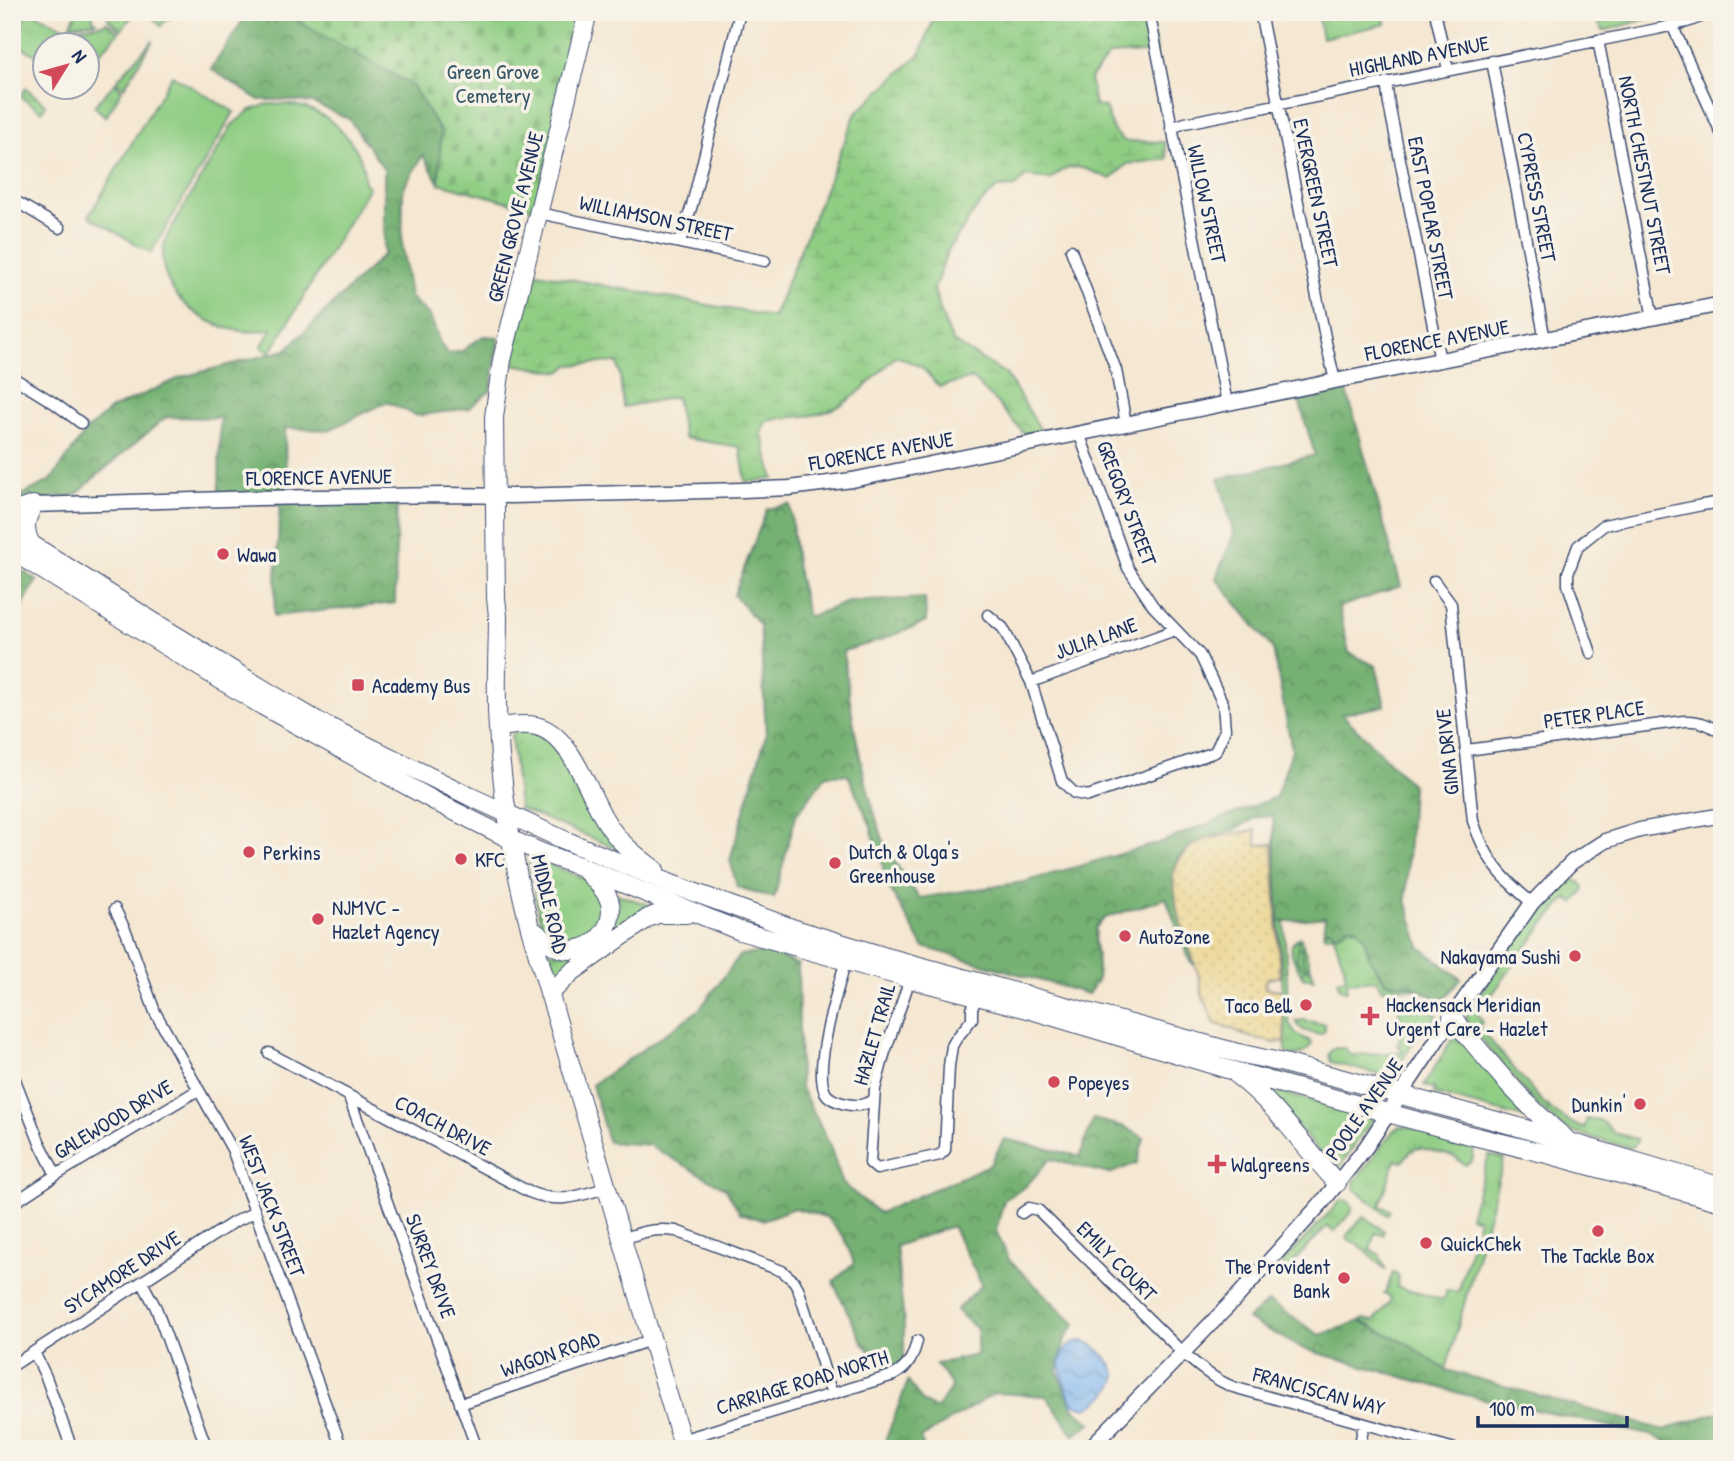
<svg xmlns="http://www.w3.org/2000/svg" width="1734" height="1461" viewBox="0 0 1734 1461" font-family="'Patrick Hand',sans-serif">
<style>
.grass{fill:url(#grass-tufts);stroke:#567e71;stroke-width:2}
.forest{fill:url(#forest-crowns);stroke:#487068;stroke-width:2}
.wetland{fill:url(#wetland-marsh);stroke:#567e71;stroke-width:2}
.sand{fill:url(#sand-dots);stroke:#84847e;stroke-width:2}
.cemetery{fill:url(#cemetery-stones);stroke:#567e71;stroke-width:2}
.park{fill:url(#park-crowns);stroke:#567e71;stroke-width:2}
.garden{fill:url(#garden-dots);stroke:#567e71;stroke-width:2}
.pitch{fill:#90ce84;stroke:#567e71;stroke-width:2}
.water{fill:url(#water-waves);stroke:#4f74a8;stroke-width:2}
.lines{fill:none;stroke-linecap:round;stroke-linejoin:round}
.minor-casing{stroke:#3c4b6f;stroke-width:13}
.tertiary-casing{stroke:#3c4b6f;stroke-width:17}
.primary-casing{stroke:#3c4b6f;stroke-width:20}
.trunk-casing{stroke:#3c4b6f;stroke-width:20}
.minor{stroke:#fff;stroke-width:10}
.tertiary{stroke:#fff;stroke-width:14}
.primary{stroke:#fff;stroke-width:18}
.trunk{stroke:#fff;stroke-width:18}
.poi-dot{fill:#d1495b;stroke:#f7f3e8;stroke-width:2.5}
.labels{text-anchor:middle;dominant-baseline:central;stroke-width:7;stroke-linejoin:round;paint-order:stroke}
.street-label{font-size:21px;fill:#1b2f5e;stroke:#f7f3e8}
.park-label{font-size:21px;fill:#385768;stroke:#f7f3e8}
.poi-label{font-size:21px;fill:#1b2f5e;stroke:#f7f3e8;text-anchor:start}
</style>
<defs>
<pattern id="grass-tufts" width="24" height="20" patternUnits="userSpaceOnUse" patternTransform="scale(1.75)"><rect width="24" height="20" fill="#90ce84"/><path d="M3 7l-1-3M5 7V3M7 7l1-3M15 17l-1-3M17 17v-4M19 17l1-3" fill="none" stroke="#7cb174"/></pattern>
<pattern id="forest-crowns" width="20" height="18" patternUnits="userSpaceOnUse" patternTransform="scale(1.75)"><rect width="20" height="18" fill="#74b172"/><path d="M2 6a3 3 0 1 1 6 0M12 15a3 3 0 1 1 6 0" fill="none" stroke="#5e9061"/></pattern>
<pattern id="wetland-marsh" width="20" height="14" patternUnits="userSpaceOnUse" patternTransform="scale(1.75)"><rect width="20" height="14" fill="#90ce84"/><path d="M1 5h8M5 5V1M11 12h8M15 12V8" fill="none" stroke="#7cb174"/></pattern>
<pattern id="sand-dots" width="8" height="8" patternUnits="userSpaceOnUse" patternTransform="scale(1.75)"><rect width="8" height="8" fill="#eeda9e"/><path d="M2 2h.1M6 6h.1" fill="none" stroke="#ccbb8a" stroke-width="1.8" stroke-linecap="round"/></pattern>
<pattern id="cemetery-stones" width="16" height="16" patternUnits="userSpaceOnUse" patternTransform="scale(1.75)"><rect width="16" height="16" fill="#90ce84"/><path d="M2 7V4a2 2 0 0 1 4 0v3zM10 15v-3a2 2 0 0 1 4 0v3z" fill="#7cb174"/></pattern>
<pattern id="park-crowns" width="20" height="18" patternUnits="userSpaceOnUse" patternTransform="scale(1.75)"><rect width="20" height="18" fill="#90ce84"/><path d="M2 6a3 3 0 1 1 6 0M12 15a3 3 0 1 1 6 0" fill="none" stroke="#7cb174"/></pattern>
<pattern id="garden-dots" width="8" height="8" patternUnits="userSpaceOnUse" patternTransform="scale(1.75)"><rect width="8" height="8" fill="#90ce84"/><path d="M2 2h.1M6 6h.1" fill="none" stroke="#7cb174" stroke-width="1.8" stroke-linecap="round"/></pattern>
<pattern id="water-waves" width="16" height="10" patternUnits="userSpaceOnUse" patternTransform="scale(1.75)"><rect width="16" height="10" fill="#83b8f1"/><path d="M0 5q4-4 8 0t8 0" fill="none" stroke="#6a96c6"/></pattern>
</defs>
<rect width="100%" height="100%" fill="#f7f3e8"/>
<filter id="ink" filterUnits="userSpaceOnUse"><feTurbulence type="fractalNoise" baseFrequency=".0143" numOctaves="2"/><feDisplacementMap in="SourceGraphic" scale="14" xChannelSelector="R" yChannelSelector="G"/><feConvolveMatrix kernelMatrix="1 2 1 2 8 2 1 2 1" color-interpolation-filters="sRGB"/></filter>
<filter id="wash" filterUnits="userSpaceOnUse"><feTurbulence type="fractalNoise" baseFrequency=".00686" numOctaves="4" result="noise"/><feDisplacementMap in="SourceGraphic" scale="28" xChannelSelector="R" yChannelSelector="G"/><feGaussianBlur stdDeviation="1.57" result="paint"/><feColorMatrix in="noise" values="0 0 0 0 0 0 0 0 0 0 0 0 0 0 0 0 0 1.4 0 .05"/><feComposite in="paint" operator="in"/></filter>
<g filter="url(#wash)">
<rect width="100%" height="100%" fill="#f5e7d1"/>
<path class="grass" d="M28,12h4l36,17 36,-5 2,-2 13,10 -31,34v-20h-42l-1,15 -18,-11 -15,-6v-9l5,1z
M77,12h16v7l3,3 -26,3z
M108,12h28l-15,18 -13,-11z
M147,12h24l5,3 -10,5 -5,6z
M153,40l-29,47 -8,-6z
M115,83l7,7 -16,27 -12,-11z
M26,88l20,17 -4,6 -22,-14z
M519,730l35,9 66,111 -101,-42 -8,-73z
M528,856l55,22 10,5 13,31 -13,23 -23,7 -24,-13 -7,-15z
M1572,879l9,4 3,5 -2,6 -9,9 -6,-5 -24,27 -66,90 6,7 -5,4 60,71 12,12 16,11 18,9 3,-11 18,5 9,10 23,6v3l-7,6 -54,-15 -16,-8 -26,-23 -67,-80 -1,-5c29,-43 65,-109 106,-138z
M617,894l41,14 -47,29 7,-34z
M1284,921l5,102 7,11 14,7 2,3c-7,9 -14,14 -26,9l-7,-131z
M1349,926c17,1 16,20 21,32 4,9 11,17 16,25l24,2 11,5 -13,-2 -27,1 -4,-9 -30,2v9l-5,-1 -3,-3 -1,-7 8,-2 -2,-12 -11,-32 -8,2 -2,-3 5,-4 14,3z
M1300,937l13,37 1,5 -11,-2c-7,-11 -20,-33 -3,-40z
M549,952h36l-27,26z
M1403,999l16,4 18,12 -8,13 -11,8 -25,37 -4,3h-5l-53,-14 -2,-7 2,-4 4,-3h10l5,7 53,-3 -6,-9 3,-4 -1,-35z
M1303,1020l22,4v7l-5,3c-10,-1 -21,-3 -24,-13z
M1452,1039l12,1 71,81 -101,-27 1,-5 -11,-4z
M1265,1089l108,27 1,2 -35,49 -6,1z
M1399,1126l14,2 56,17c7,4 4,9 3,16l-7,4 -10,-8 -34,-9c-9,0 -14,6 -18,14l-8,-2 -15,46 10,4 -1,3 -2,2 -32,-26 -1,-7 40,-52z
M1489,1155l15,4 -58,211 -40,-27 -46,-22 4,-2 10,2 16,-19 1,-5 -7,-3 2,-2 7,-20 5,4 -1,11 47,13 3,-10 11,2 21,-73 -9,-3z
M1341,1200l6,1 5,4v6l-18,21 -7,-6 -37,40 6,6v3h-2l-11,-10v-3z
M1364,1216l20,15 -1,4 -8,-2 -5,17 9,4 7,16 -28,-26 -11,-5v-4z"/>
<path class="forest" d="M241,12h41l130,73 29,47 -2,51 -16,-28 -20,34 -1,55 8,53 20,19 11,29 7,9 14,-3 21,-15 16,1 -8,53 -22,18 -52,8 -30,-14 -58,28 -44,-2 1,69 111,-1 -2,107 -121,13 6,-112 -61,-7 1,-79 -54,-1 -73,62 -17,16 -64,8v-3l39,-20 35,-49 25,-22 71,-32 104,-27 98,-96v-85l-35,-50 -36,-16 -28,-3h-26l-48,-31 33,-50z
M1343,377l58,209 -62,21 10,46 27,13 9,40 -43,8 70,71 -6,115 14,47 41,32 -19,22 -32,-16 -23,-2 -17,-24 -6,-22 -8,-10 -7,-1 -11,8h-3c-4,-5 -6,-6 -11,-3l1,-14 -46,5 -6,-106 -16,1 -23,13 -29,9 -15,7 -13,13 -4,16 4,34 17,56 -6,-7 -22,-60 -61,20 -9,9 -1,15 3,23 -1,16 -9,13 -165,-47 -34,-60 -19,-63 -22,-49h-21l-31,40 -22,83 -37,-11 -7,-27 36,-125 -6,-110 -26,-30 33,-86 23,-5 6,60 12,53 40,-15 77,-4 1,24 -47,19 -36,10c8,63 19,131 41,191 7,17 24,39 35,56l105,-16 138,-40 114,-45 16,-47 -19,-101 -57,-71 18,-44 -15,-55 96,-24 -20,-68z
M12,565l25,15 -25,44z
M769,952l29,13 2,121 29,57 14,41 36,29 111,-48 14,-26 76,17 13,-37 32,8 19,11 -7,25 -28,11 -59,-15 -24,27 -22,14 -8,31 13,29 66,64 -10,15 -8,32 16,37 18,15 -17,12 -28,-39 -51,-3 -74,45 3,11h-42l26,-68 14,20 14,8 16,-23 -16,-22 41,-9v-26l-21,-19 26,-25 -30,-59 -56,20 8,77v39l-16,10 -25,-29 -30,-61 21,-19 -10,-26 -18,-20 -32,-9 -31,12 -23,-7 -14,-24 -77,-44 -41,-3 -16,-57 107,-75 41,-55z
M1269,1302l51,33 40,-14 46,22 40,27 218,60 58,-19v31l-39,7 -33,-14 -184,-40 -162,-46 -57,-30z"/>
<path class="wetland" d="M936,12h212l9,40 -48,3 -19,23 5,28 10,1 9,25 10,9 41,1 2,17 -40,5 -16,15c-26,-10 -39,-21 -61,1l-24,-4 -11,11 -18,1 -19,18 -31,46 -13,38 9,29 10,23 53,32 35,56 -17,4 -26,-30 -26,-26 -33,9 -17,-20 -26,-11c-27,25 -44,52 -83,59 -16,3 -33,1 -48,7l-3,13 12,44 -28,3 -6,-35 -56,-9 -8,-41 -53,10 -3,-32 -3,-13 -48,3 -8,7 -51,-8 22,-92 241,45 83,-204 65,-60z
M1591,12h62l-2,6 -48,13z"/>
<path class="sand" d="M1255,830l2,15 16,-1 7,133 -14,2 -1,9 17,2 3,51 -10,2 -24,-6 -10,-3 -10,-6 -16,-4 -13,-30 -3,-17 -22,-68 -4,-34 6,-15 11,-13 17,-8z"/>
<path class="cemetery" d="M297,12h284l-46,197 -96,-26 2,-51 -29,-47 -118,-66z"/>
<path class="park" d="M1317,12h64l5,12 -64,14z"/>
<path class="garden" d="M1301,939l2,6 -2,2 2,14 10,13 1,5 -11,-2 -2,-3 4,-5 -6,-5 -2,-5 1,-18z"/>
<path class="pitch" d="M172,75l62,37 -83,141 -62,-37z
M267,104c13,0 27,0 39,4 30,10 61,43 58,75l5,4 -99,166 -9,-6 11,-18c-52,15 -128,-35 -105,-93l65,-111 17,-14z"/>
<path class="water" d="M1078,1341c5,0 6,0 11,2 9,4 28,25 27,35 -1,11 -21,28 -31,30l-12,-4c-9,-21 -26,-51 5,-63z"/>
</g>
<g filter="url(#ink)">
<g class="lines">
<g class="minor-casing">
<path id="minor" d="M1149,12l78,391
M1260,12l66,330 9,39
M1435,12l13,58
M1672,25l50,110
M1598,40l55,278
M1492,61l53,279
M1386,82l3,22 51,257
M1171,128l14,-5 472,-94 30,-7 27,-10
M12,199l48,29
M539,213l226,48
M680,242l12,-37 48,-193
M1071,250l45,120 10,54
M12,377l42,26 27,20
M1434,581l17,23 22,217c13,39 28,56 59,82
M988,615l15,13 28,54 31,99 12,12 14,3 127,-44 10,-22 -2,-26 -23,-49 -47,-49 -25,-38 -49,-135
M1591,653l-23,-68v-12l10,-27 26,-21 98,-20 20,-3
M1031,682l144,-52
M1467,750l217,-29c15,-1 26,3 38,13
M115,909l12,25 28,78 77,137 110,300
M846,960c-8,28 -33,107 -21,132 4,9 24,14 34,13 5,0 10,-3 15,-5
M910,979l-26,76 -9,34 -5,74 7,6 63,-14 5,-5 4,-84 3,-20 4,-7 16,-20v-10l5,-13
M269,1053l260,139c30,12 47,5 76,-4
M12,1072l27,69 17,34
M349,1097l128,352
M12,1204l44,-29 142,-85
M1022,1213l7,-5 9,2 144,142c16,14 31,27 51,35l222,62
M622,1239c20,-7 32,-11 54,-8l106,40 12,10 4,7 34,106
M142,1282l14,26 51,141
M34,1352l12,25 26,72
M12,1366l222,-144 21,-10
M460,1404l191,-64
M681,1440l213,-65c15,-8 19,-18 23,-34
M1359,1449l5,-25"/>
</g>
<g class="tertiary-casing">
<path id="tertiary" d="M33,505l225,-7 186,-3 68,1 231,-6 46,-2 63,-8 483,-99 387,-77
M1089,1449l148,-152 87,-97 42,-53 86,-130 80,-114 20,-21 20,-20 33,-21 35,-11 82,-15"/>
</g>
<g class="primary-casing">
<path id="primary" d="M588,12l-86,348 -8,57 2,181 2,18c0,37 -3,75 0,112 4,67 15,135 32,200l154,521"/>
</g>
<g class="trunk-casing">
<path id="trunk" d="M12,512l21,-7
M12,532l137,87 119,73 53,31 148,73 93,43 112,46 118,43 98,30 344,94 50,11 231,63 207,61
M30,542c-7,-14 -4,-23 3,-37
M12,551l251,155 177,98 72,36 33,14 37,13 158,64 170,48 114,29 206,62 235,64 86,21 171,47
M498,727c12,-1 25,-4 38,-1 35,8 52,66 69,94 12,21 31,36 50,50
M530,928c10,7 21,18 33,21 26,6 53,-19 47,-46 -3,-13 -15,-22 -23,-31
M549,994l23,-22 76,-54 10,-4h29
M1452,1017c35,43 70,86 113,121
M1238,1076c39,30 66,71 99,107"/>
</g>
<use href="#minor" class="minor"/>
<use href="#tertiary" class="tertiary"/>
<use href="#primary" class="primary"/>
<use href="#trunk" class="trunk"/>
</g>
</g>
<g class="poi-dot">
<circle cx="223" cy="554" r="7"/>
<rect x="351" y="678" width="14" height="14" rx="3.5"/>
<circle cx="249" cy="852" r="7"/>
<circle cx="461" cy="859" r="7"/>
<circle cx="835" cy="863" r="7"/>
<circle cx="318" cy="919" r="7"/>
<circle cx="1125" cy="936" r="7"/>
<circle cx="1575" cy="956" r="7"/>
<circle cx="1306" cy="1005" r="7"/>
<path d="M1366.5 1005.5h7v7h7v7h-7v7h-7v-7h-7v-7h7z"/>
<circle cx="1054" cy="1082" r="7"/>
<circle cx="1640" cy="1104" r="7"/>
<path d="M1213.5 1153.5h7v7h7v7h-7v7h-7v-7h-7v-7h7z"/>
<circle cx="1598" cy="1231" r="7"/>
<circle cx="1426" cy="1243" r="7"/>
<circle cx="1344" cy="1278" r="7"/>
</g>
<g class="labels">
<g class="street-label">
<text transform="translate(1419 56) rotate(-11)">HIGHLAND AVENUE</text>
<text transform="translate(1645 175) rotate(79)">NORTH CHESTNUT STREET</text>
<text transform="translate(1316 193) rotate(78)">EVERGREEN STREET</text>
<text transform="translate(1537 197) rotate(79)">CYPRESS STREET</text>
<text transform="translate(1207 204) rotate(78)">WILLOW STREET</text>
<text transform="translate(515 217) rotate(-76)">GREEN GROVE AVENUE</text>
<text transform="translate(656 218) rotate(12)">WILLIAMSON STREET</text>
<text transform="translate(1431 218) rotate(79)">EAST POPLAR STREET</text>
<text transform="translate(1437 340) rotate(-11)">FLORENCE AVENUE</text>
<text transform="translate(881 451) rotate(-10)">FLORENCE AVENUE</text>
<text transform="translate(319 477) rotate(-1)">FLORENCE AVENUE</text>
<text transform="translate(1127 503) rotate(69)">GREGORY STREET</text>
<text transform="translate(1096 638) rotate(-20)">JULIA LANE</text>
<text transform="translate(1594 714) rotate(-8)">PETER PLACE</text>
<text transform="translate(1447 752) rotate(-96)">GINA DRIVE</text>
<text transform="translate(550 904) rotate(77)">MIDDLE ROAD</text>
<text transform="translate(874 1034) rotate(-74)">HAZLET TRAIL</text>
<text transform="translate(1364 1109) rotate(-55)">POOLE AVENUE</text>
<text transform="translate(113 1119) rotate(-31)">GALEWOOD DRIVE</text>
<text transform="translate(443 1125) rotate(28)">COACH DRIVE</text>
<text transform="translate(272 1206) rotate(69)">WEST JACK STREET</text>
<text transform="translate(1117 1261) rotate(45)">EMILY COURT</text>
<text transform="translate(431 1266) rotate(70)">SURREY DRIVE</text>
<text transform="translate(122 1272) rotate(-33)">SYCAMORE DRIVE</text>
<text transform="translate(550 1354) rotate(-19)">WAGON ROAD</text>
<text transform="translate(802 1382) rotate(-17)">CARRIAGE ROAD NORTH</text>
<text transform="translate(1319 1391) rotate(15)">FRANCISCAN WAY</text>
</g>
<g class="park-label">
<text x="493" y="71">Green Grove<tspan x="493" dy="24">Cemetery</tspan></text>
</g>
<g class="poi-label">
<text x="237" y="554">Wawa</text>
<text x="372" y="685">Academy Bus</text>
<text x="849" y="851">Dutch &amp; Olga's<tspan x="849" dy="24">Greenhouse</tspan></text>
<text x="263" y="852">Perkins</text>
<text x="475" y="859">KFC</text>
<text x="332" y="907">NJMVC -<tspan x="332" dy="24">Hazlet Agency</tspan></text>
<text x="1139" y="936">AutoZone</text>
<text x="1561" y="956" text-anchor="end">Nakayama Sushi</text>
<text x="1386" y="1004">Hackensack Meridian<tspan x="1386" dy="24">Urgent Care - Hazlet</tspan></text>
<text x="1292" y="1005" text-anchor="end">Taco Bell</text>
<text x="1068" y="1082">Popeyes</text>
<text x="1626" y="1104" text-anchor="end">Dunkin'</text>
<text x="1231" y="1164">Walgreens</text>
<text x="1440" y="1243">QuickChek</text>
<text x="1598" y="1255" text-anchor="middle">The Tackle Box</text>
<text x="1330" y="1266" text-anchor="end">The Provident<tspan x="1330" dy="24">Bank</tspan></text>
</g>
</g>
<rect width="1734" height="1461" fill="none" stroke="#f7f3e8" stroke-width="42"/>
<g transform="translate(66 66) rotate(53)"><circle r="33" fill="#f7f3e8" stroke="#9fa5b1" stroke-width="2"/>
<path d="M0-5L12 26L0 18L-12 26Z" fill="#d1495b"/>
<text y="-10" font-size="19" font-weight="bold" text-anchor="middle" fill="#1b2f5e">N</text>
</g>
<path d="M1478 1416v10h149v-10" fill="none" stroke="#1b2f5e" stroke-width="3.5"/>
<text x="1489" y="1416" font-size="21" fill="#1b2f5e" stroke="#f7f3e8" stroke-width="5" paint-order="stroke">100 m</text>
</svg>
